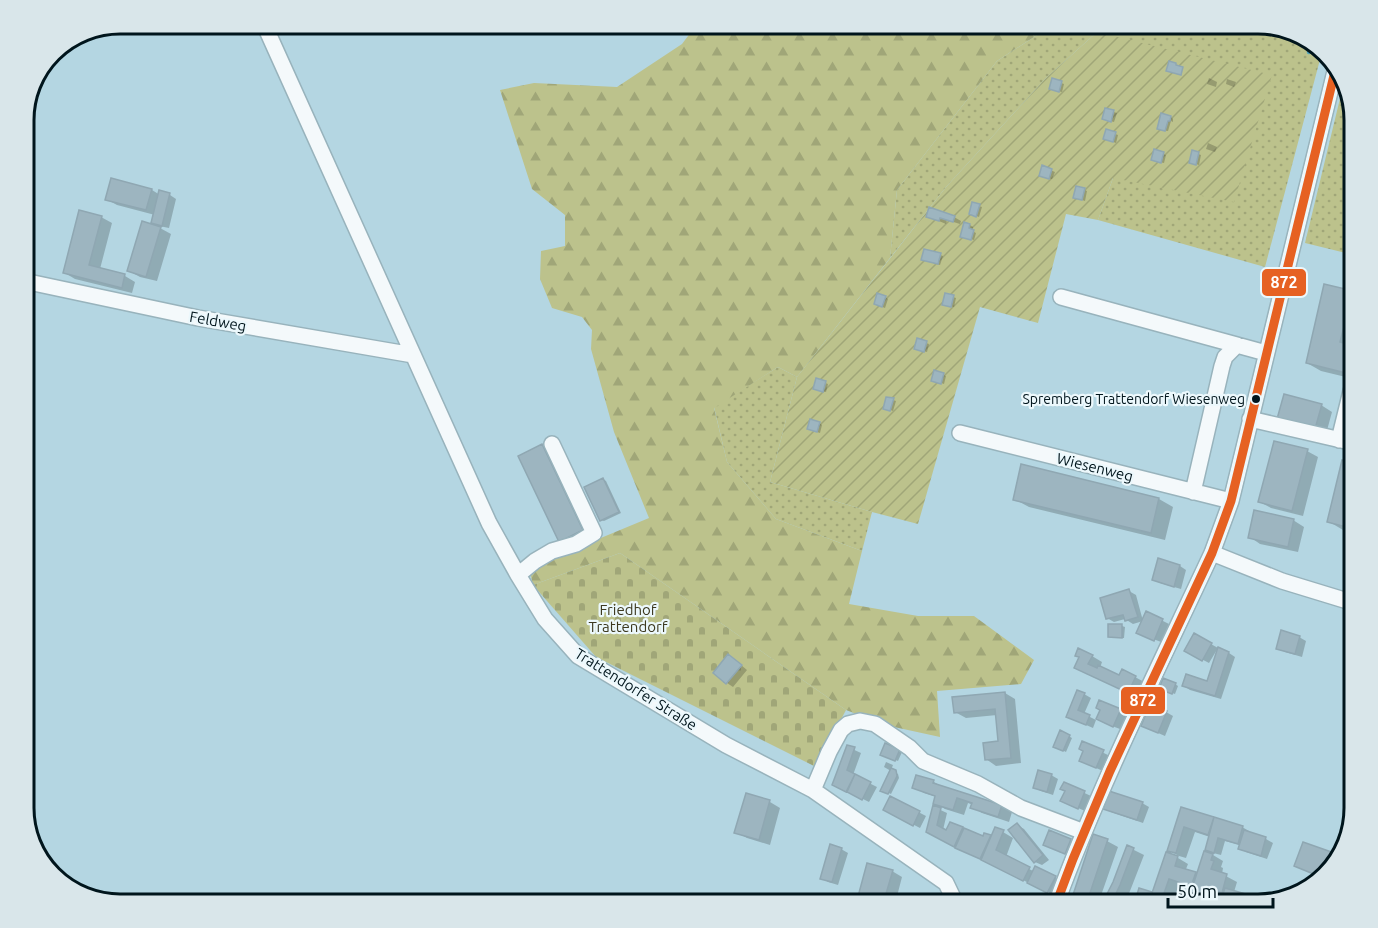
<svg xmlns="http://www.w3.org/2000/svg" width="1378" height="928" viewBox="0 0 1378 928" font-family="Ubuntu,sans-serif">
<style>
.grass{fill:url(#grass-dots)}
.forest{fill:url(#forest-firs)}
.cemetery{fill:url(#cemetery-stones)}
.garden{fill:url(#garden-furrows)}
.shadow{fill:#0003}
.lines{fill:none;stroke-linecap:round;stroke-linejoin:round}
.stream{stroke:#51a6be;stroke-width:4.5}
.building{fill:#9db5c0;stroke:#8fa7b2;stroke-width:1.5}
.minor-casing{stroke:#98b3bc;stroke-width:18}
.minor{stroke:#f4f9fb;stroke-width:15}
.bus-1-casing{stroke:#ecf8fc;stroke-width:14}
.bus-1{stroke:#e66122;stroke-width:9}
.bus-dot{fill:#00151c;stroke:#ecf8fc;stroke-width:2}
.labels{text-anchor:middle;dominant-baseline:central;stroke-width:4.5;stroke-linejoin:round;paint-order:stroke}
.bus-label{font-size:14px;fill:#00151c;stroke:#ecf8fc;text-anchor:end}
.street-label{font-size:15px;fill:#00151c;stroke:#ecf8fc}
.park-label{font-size:15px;fill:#3d3920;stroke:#ecf8fc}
.rim{fill:none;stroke:#00151c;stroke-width:3}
.line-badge{stroke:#ecf8fc;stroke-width:2}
.badge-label{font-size:16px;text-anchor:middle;font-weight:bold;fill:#fff}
</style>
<defs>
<pattern id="grass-dots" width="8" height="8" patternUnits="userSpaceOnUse" patternTransform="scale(1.5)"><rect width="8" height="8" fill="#bcc28c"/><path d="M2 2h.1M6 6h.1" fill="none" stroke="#a0a678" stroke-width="1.8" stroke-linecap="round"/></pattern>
<pattern id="forest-firs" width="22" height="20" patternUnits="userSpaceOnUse" patternTransform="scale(1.5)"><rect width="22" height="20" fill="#bcc28c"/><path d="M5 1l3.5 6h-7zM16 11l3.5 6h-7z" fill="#a0a678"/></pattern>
<pattern id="cemetery-stones" width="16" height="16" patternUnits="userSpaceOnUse" patternTransform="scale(1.5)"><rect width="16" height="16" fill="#bcc28c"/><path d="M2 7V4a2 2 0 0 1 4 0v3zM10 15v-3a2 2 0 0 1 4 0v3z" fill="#a0a678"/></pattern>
<pattern id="garden-furrows" width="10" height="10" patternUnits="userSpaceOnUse" patternTransform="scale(1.5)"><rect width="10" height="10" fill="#bcc28c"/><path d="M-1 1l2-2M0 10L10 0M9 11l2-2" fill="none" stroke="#a0a678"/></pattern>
</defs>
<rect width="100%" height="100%" fill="#b4d6e2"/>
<path class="grass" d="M1054,24h204l53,16 11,12 -57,215 -167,-47 15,-42 -16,-146 -52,47 -99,108 -56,71 7,-68 100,-129z
M1344,82l10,38v135l-49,-12z
M778,367l19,10 -27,105 102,30 -10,39 -86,-32 -49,-57 -13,-55z"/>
<path class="forest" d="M697,24h357l-57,37 -100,129 -7,68 -93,119 -19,-10 -64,41 13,54 49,57 86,32 -13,53 69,12h56l60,44 -13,24 -84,7 3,46 -55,-12 -39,-15 -226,-157 -87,32 -3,-13 25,-15 94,-39 -35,-86 -23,-83 1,-19 -10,-13 -30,-9 -12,-29 1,-28 24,-5v-31l-33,-26 -32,-99 34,-7 83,4 65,-43z"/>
<path class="cemetery" d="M620,553l226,157 -30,57 -220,-110 -63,-72z"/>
<path class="garden" d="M1097,32l175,43 -38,127 -121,-24 -15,42 -32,-6 -28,109 -58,-16 -62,217 -46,-12 -102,-30 27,-105 149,-190 99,-108z"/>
<path class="shadow" d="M1209,78l8,4 -1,5 -9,-3z
M1227,79l9,3 -2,5 -8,-3z
M1061,83l3,1 -2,8 -9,-2z
M1107,110l10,3 -3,9 -7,-2z
M1171,117l2,2v3l-2,-1 -3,10 -7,-1z
M1107,131l11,4 -2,8 -8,-3z
M1208,143l9,4 -2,5 -9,-3z
M1193,152l8,3 -2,10 -6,-2z
M1163,154l3,1 -2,8 -9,-2z
M1043,167l12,5 -3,7 -8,-2z
M152,190l8,5v-3l10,3 6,4 -7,29 -10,-2 -6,-4 2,-7 -38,-10 -11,-6z
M1084,190l3,1 -2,10 -8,-3z
M979,206l3,1 -3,10 -5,-2z
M927,216l27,1 7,4 -1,3 -13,-4 -1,4z
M101,217l11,6 -12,46 25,7 10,6 -3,11 -57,-14 -10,-6z
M970,225l3,2 -1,4 4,2 -2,7 -10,-3z
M160,228l11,6 -14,47 -17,-4 -11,-6z
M940,255l3,1 -3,9 -14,-4z
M1354,293v86l-33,-8 -14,-8z
M947,295l9,3 -2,9 -7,-2z
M885,297l3,2 -3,9 -7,-3z
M926,343l3,1 -2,8 -9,-2z
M935,372l11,4 -2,8 -8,-3z
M817,380l11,4 -2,8 -9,-2z
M893,400l3,1 -3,10 -5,-2z
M1321,405l11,7 -6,22 -37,-9z
M819,423l3,2 -2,8 -9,-3z
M542,446l3,2 40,83 -22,11z
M1307,451l11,6 -15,59 -32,-8 -11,-6z
M1354,465v67l-11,-2 -15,-9z
M603,479l3,2 15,32 -17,8 -3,-1z
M1014,499h145l14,8 -8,33 -136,-33z
M1293,520l11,7 -6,25 -38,-8 -10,-7z
M1180,566l6,4 -5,19 -21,-6 -6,-4z
M1129,591l7,4 7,26 -10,3 -8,-5 -11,3 -7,-4z
M1147,613l22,11 -8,18 -18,-7z
M1122,626l3,1 -1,11h-12l-2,-1z
M1195,635l23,13 -9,15 -23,-12z
M1299,637l7,4 -4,16 -17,-5 -7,-4z
M1229,653l6,4 -14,42 -31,-9 -6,-4 24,-3z
M1092,656l10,6 -2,6 20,9h15l11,6 -7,14 -63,-29z
M735,660l12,10 -14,17 -6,-4z
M1175,684l3,2 -3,8 -11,-4z
M1005,693l10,6 6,64 -25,3 -10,-7 14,-16 -3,-28 -31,3 -11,-6z
M1084,694l7,4 -7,16 12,6 -3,8 -25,-11z
M1102,709l18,1 7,4 -7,15 -16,-6z
M1166,712l7,4 -8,20 -16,-7z
M1061,732l11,6 -6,14 -12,-6z
M1083,743l27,13 -7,15 -16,-7z
M886,745l16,7 -4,9 -15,-6z
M848,747l13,6 -8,22 24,12 -8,15 -28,-14z
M886,762l7,3 -2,5 7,4 1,4 -8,16 -9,-4 9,-19 -7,-4z
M1051,775l7,4 -5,16 -12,-4 -6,-3z
M917,776l17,6 10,6 58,18 10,6 -3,10 -27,-9 -10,-6 1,-2 -5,-2 -4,12 -19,-6 -10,-6 2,-6 -13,-4 -10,-6z
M1065,784l26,12 -6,15 -16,-7z
M747,795l23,7 10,6 -10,37 -23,-7 -11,-6z
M891,798l35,18 -6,12 -35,-18z
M1142,803l7,4 -6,16 -32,-11 -6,-4z
M934,807l13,6 -4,17 4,2 4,-8 33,14 6,-2 2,1 11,-5 10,6 -7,19 27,14 3,-3 25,13 -7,14 -91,-44 -36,-20z
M1182,809l60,18 7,4 -1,2 18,6 7,4 -6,16 -21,-7 -6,-4 1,-3 -16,-4 -4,14 -8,-2 -6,-4 3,-12 -15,-5 -9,26 -7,-2 -11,-6z
M1017,825l7,4 25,31 -7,5 -7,-3z
M1094,836l13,5 11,6 -20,57h-27z
M1070,840l7,4 -5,12 -21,-8z
M1128,847l16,8 -14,36 -6,13h-20l10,-21z
M841,849l7,4 -10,32 -10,-3 -6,-4z
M1205,853l8,2 10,6 -2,6 2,1 -1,6 15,8 -3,10 14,4 7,4 -2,4h-22l-8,-4 2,-5 -8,-3 -13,-7v4l10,6 -3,9h-33l7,-18 -6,-2 -6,20h-38l5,-14 13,4 14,-40 11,4 10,6 -2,5 12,6z
M892,871l10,6 -7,27h-37z
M1280,891l6,2 4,2 -12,4z"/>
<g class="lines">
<path class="stream" d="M1309,52l2,-12"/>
</g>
<path class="building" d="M1169,61l7,2v2l7,2 -2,8 -15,-4z
M1052,78l10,3 -3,11 -10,-3z
M1105,108l9,2 -3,12 -9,-3z
M1161,113l10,3 -1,5h-2l-3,10 -8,-2z
M1106,129l10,3 -3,10 -10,-3z
M1154,149l10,3 -3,11 -10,-3z
M1192,150l7,2 -3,13 -7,-2z
M1042,165l10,4 -3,10 -10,-3z
M111,178l41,11 -6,21 -41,-10z
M1076,186l9,2 -3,12 -9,-2z
M159,190l11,3 -8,33 -11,-3z
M972,202l8,2 -4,13 -7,-3z
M929,207l26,9 -2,6 -13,-4 -1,3 -13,-4z
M79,210l23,6 -13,49 36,9 -3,14 -59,-15z
M142,221l19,6 -15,50 -19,-6z
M964,222l6,2 -1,4 5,2 -3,10 -11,-3z
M924,249l17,4 -3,11 -17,-4z
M1324,284l30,7v30l-8,-2 -6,23 14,4v29l-48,-12z
M877,293l9,3 -4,11 -8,-3z
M945,293l9,2 -3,12 -9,-2z
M917,338l10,3 -3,11 -10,-3z
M934,370l10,3 -3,11 -10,-3z
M816,378l10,3 -3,11 -10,-3z
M1284,394l38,10 -7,25 -38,-10z
M886,397l8,1 -4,13 -7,-2z
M810,419l10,3 -3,10 -10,-3z
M1274,441l34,8 -16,62 -34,-9z
M542,444l41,86 -24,12 -41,-86z
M1342,460l12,3v66l-27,-7z
M1021,464l138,34 -8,35 -138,-33z
M603,478l16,34 -19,9 -16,-34z
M1254,510l40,9 -6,28 -40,-9z
M1158,558l22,7 -6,22 -22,-7z
M1129,589l9,28 -13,4 -2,-6 -17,4 -6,-21z
M1146,611l17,8 -9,22 -18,-8z
M1108,624h14v14l-14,-1z
M1281,630l19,6 -5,18 -19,-5z
M1194,633l18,10 -10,18 -18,-10z
M1218,647l11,5 -14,44 -33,-10 4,-12 21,7z
M1078,648l15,7 -5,9 9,4 1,-3 21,10 3,-6 14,7 -8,17 -54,-25 5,-11 -4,-1z
M728,654l14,11 -16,19 -13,-11z
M1163,678l13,5 -4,11 -13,-5z
M1077,690l8,3 -7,17 12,5 -4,10 -20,-8z
M1005,692l6,66 -26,2 -2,-17 15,-2 -3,-32 -41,4 -2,-16z
M1099,700l22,9 -8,18 -17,-8 4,-9 -4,-2z
M1150,704l17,7 -9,22 -17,-7z
M1060,730l10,5 -7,16 -10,-4z
M1082,741l22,9 -8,18 -17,-7 4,-10 -4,-2z
M885,743l15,6 -5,12 -15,-6z
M847,745l8,2 -8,23 8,4 -9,18 -14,-7z
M891,768l5,2 1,6 -9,18 -8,-3z
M1038,770l14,4 -5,18 -14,-4z
M855,774l16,8 -9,18 -15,-8z
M916,775l18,5 -1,3 69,22 -4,12 -28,-9 2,-5 -15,-5 -4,12 -20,-6 2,-8 -23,-8z
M1064,782l21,9 -7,18 -18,-8 5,-10 -5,-2z
M1109,791l34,11 -6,18 -34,-11z
M746,793l24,7 -11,40 -25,-7z
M890,796l30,15 -7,15 -30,-16z
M933,805l8,3 -4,17 9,5 4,-8 13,5 -9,20 -28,-15z
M1181,807l33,10 -6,18 -24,-8 -8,26 -9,-2z
M1214,817l29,9 -5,18 -20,-6 -4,15 -9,-3z
M1017,823l26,32 -9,8 -26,-33z
M995,827l9,3 -8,20 34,17 -7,14 -42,-21z
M964,828l19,8 1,-3 7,2 -11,24 -25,-11z
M1049,830l22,9 -6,15 -22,-9z
M1244,830l22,7 -5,19 -23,-7z
M1093,834l15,5 -21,63 7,2h-24z
M1303,842l37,13 -2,6 -17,16 -27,-11z
M830,844l12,4 -10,34 -12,-3z
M1127,845l7,3 -14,37 -9,19h-9l11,-22z
M1204,851l9,3 -2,6 3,1 -3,8 16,5 -5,19 -17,-6 -6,17h-12z
M1166,852l12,4 -3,10 21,6 -11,32h-8l7,-20 -15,-5 -7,20 -11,-3z
M867,863l26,7 -10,34h-27z
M1035,866l21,10 -9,17 -20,-10z
M1139,888l13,4 -4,12h-14z
M1225,888l24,7 -3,9h-13l-12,-4z
M589,900l1,4h-67v-1z"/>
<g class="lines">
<g class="minor-casing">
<path id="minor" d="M264,24l225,499 29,52 27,44 33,37 148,89 87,45 133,93 10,21
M24,281l174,37 215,37
M1061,297l205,56
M1250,419l104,24
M960,433l271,68
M1339,440l12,-49 3,-1
M1193,492l29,-126 3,-9 12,-12
M1212,553l70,28 72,22
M518,575l17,-14 17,-10 24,-7 18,-11 -42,-89
M813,790l16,-38 12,-22 7,-6 12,-3 15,3 35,24 13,13 55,23 43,24 63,24
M749,904l2,-1
M1056,904c44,-120 102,-235 156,-351l19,-52 105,-434"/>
</g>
<use href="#minor" class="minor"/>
<g class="bus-1-casing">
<path id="bus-1" d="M1056,904l17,-45 37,-88 102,-218 19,-52 105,-434"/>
</g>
<use href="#bus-1" class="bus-1"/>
</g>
<circle class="bus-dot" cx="1256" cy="399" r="5"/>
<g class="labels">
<g class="bus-label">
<text x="1245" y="399">Spremberg Trattendorf Wiesenweg</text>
</g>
<g class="street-label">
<text transform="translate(218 321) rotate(10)">Feldweg</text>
<text transform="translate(1095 467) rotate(14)">Wiesenweg</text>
<text transform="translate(636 689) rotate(32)">Trattendorfer Straße</text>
</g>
<g class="park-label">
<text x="628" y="609">Friedhof<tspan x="628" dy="17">Trattendorf</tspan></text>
</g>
</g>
<path d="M0 0H1378V928H0ZM120 34H1258A86 86 0 0 1 1344 120V808A86 86 0 0 1 1258 894H120A86 86 0 0 1 34 808V120A86 86 0 0 1 120 34Z" fill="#d9e6ea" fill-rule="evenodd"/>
<path class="rim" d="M120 34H1258A86 86 0 0 1 1344 120V808A86 86 0 0 1 1258 894H120A86 86 0 0 1 34 808V120A86 86 0 0 1 120 34Z"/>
<g class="line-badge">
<rect x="1261" y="268" width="46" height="29" rx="6" fill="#e66122"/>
<rect x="1120" y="686" width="46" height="29" rx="6" fill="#e66122"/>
</g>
<g class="badge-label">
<text x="1284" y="288">872</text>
<text x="1143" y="706">872</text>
</g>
<path d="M1168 898v9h105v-9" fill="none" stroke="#00151c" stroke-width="3"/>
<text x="1177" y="898" font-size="18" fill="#00151c" stroke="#ecf8fc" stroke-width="4.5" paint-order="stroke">50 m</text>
</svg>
